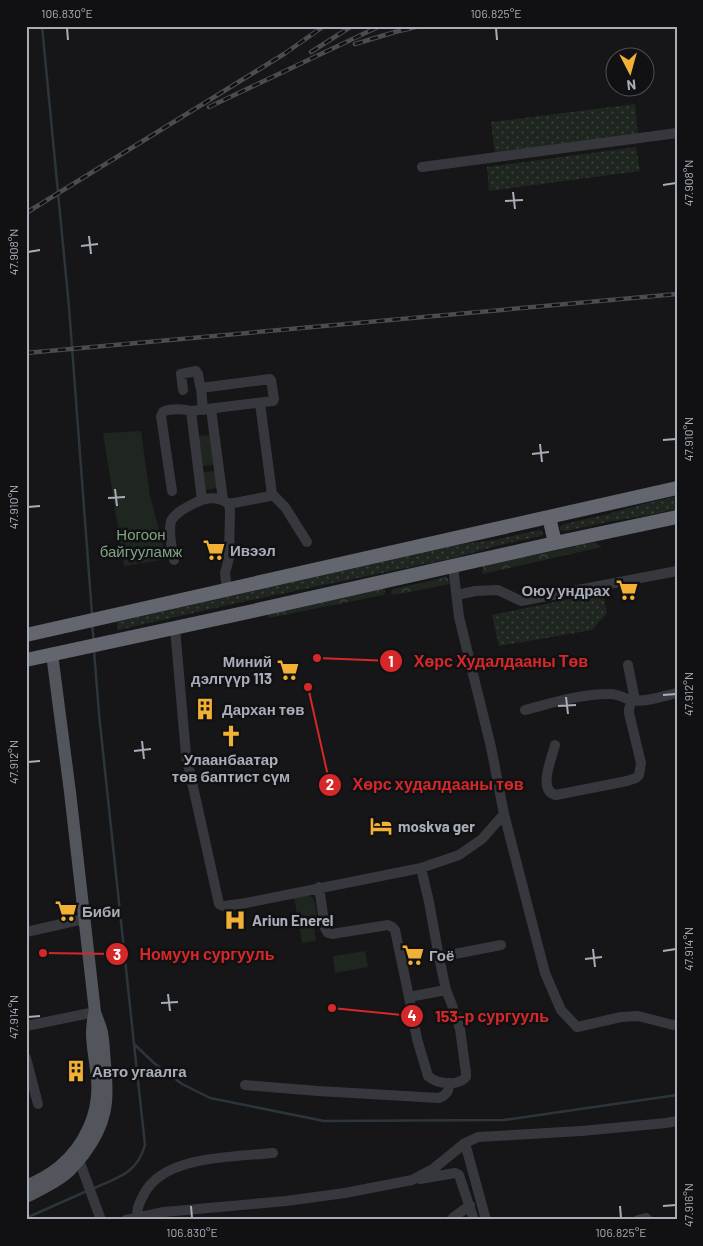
<svg xmlns="http://www.w3.org/2000/svg" width="703" height="1246" viewBox="0 0 703 1246" font-family="Barlow,sans-serif">
<style>
.grass{fill:url(#grass-dots)}
.forest{fill:url(#forest-crowns)}
.green{fill:#1e261f}
.lines{fill:none;stroke-linecap:round;stroke-linejoin:round}
.stream{stroke:#2c353c;stroke-width:2.5}
.minor{stroke:#37383d;stroke-width:10}
.major{stroke:#53555c;stroke-width:12}
.highway{stroke:#63666e;stroke-width:14}
.rail-casing{stroke:#4a4c52;stroke-width:4.5}
.rail{stroke:#111113;stroke-width:2.5;stroke-dasharray:8;stroke-linecap:butt}
.ticks{fill:none;stroke:#a8adb8;stroke-width:2}
.labels{text-anchor:middle;dominant-baseline:central;stroke-width:5;stroke-linejoin:round;paint-order:stroke}
.park-label{font-size:15px;fill:#7fa381;stroke:#111113}
.poi-label{font-size:15px;font-weight:bold;fill:#a8adb8;stroke:#111113;text-anchor:start}
.leader{fill:none;stroke:#d62828;stroke-width:2}
.callout-dot{fill:#d62828;stroke:#111113;stroke-width:2}
.mark-label{font-size:15px;text-anchor:middle;font-weight:bold;fill:#fff}
.callout-label{font-size:16px;text-anchor:middle;font-weight:bold;fill:#d62828;stroke:#111113;stroke-width:5;stroke-linejoin:round;paint-order:stroke}
.neatline{fill:none;stroke:#a8adb8;stroke-width:2}
.ticks-label{font-size:12px;text-anchor:middle;fill:#a8adb8}
</style>
<defs>
<pattern id="grass-dots" width="8" height="8" patternUnits="userSpaceOnUse" patternTransform="scale(1.25)"><rect width="8" height="8" fill="#1e261f"/><path d="M2 2h.1M6 6h.1" fill="none" stroke="#3c433d" stroke-width="1.8" stroke-linecap="round"/></pattern>
<pattern id="forest-crowns" width="20" height="18" patternUnits="userSpaceOnUse" patternTransform="scale(1.25)"><rect width="20" height="18" fill="#1e261f"/><path d="M2 6a3 3 0 1 1 6 0M12 15a3 3 0 1 1 6 0" fill="none" stroke="#3c433d"/></pattern>
</defs>
<rect width="100%" height="100%" fill="#161618"/>
<path class="grass" d="M635,104l3,31 -143,18 -4,-31z
M636,147l4,24 -151,20 -2,-24z
M677,496v13l-28,6 -37,6 -46,10 -6,-1v-3l4,-3 44,-10 35,-10z
M539,530h2l2,3v2l-2,1 -45,10 -42,12 -217,45 -119,27 -1,-8 339,-77 39,-5z
M603,592l4,21 -15,17 -93,16 -7,-31z"/>
<path class="forest" d="M595,542l7,5 -120,27 1,-8z
M447,577l3,7 -57,11 -2,-3 2,-3z
M382,589l3,2 -1,4 -116,23 -1,-5z"/>
<path class="green" d="M141,431l9,65 17,63 -43,7 -21,-133z
M211,435l4,30 -13,1 -4,-30z
M216,471l2,17 -14,2 -2,-18z
M308,895l6,4 4,21 -4,7 2,14 -14,2 -8,-46z
M365,951l3,16 -33,6 -2,-17z"/>
<g class="lines">
<path class="stream" d="M42,26l27,281 23,307
M92,625l2,17
M94,650l5,64 35,330 20,19 28,21 28,14 114,23 180,-1 173,-25
M92,1189c25,-11 45,-15 53,-44l-11,-101
M26,1218l61,-27"/>
<path class="minor" d="M422,167l255,-34
M201,388l2,22
M183,390l-2,-16 15,-3 2,3 2,12 1,2 69,-9 1,1 3,19 -1,2 -82,10 11,89
M211,409l12,91
M172,491l-11,-75c1,-1 1,-3 2,-4 5,-4 22,-3 28,-1
M272,494l13,13 22,35
M229,504l41,-8 2,-2 -12,-91
M174,560c-2,-12 -6,-27 -3,-39 2,-5 7,-8 11,-11 15,-9 31,-18 47,-6l1,7 -1,47 -4,15 2,16
M453,566l6,51 32,130 13,67 41,159 16,37 16,17 44,-10 17,-1 35,9 4,-1
M457,595l18,-4 23,-1 23,11 156,-30
M175,628l11,127 33,149 5,2 22,-3 175,-35
M628,665l7,35
M525,710c27,-7 55,-16 84,-16 8,-1 14,4 22,6 12,3 33,-4 46,-7
M555,745c-3,13 -18,46 1,50l71,-14 9,-3 3,-3 2,-12 -12,-50v-4l3,-9
M319,887l6,41 3,5 4,1 56,-9 4,2 3,3 14,67 37,-7 -7,-33
M26,932l58,-13
M501,945l-62,12 -10,-55 -8,-34 38,-13 23,-16 22,-25
M409,997l8,42 11,37c9,8 29,11 38,1v-4l-6,-44 -8,-24 -6,-15
M26,1026l69,-14
M26,1058l12,46
M245,1085l73,6 121,7c8,-3 10,-7 10,-15
M465,1143l21,77
M79,1160l22,60
M420,1179l35,-6 4,2 15,45
M126,1220l38,-8 122,-11 59,-8 67,-13 21,-11 32,-26 13,-6 103,-6 85,-8 11,-2
M138,1220c-2,-12 1,-16 6,-26 20,-39 91,-37 129,-41
M451,1220l3,-3 16,-12
M638,1220l8,-2 2,2"/>
<path class="major" d="M26,1186c12,-5 23,-11 33,-19 26,-21 41,-55 38,-88 -1,-15 -5,-31 -5,-46 0,-6 1,-13 2,-19
M26,1197c14,-7 28,-13 40,-23 6,-5 12,-13 18,-20 23,-31 25,-53 21,-90 -1,-10 -1,-21 -3,-31 -1,-7 -5,-14 -7,-21l-25,-220 -18,-138"/>
<path class="highway" d="M549,517l6,26
M26,635l651,-147
M26,660l227,-49 302,-68 122,-26"/>
<g class="rail-casing">
<path id="rail" d="M355,44l40,-12 25,-6
M311,52l41,-26
M209,107l171,-81
M26,213l258,-159 40,-28
M26,353l651,-59"/>
</g>
<use href="#rail" class="rail"/>
</g>
<path class="ticks" d="M67,28l1,12M496,28l1,12M663,185l13,-2M513,192l2,17M505,201l18,-1M89,236l2,18M81,246l17,-2M28,252l12,-2M663,440l13,-1M540,444l2,18M532,454l17,-2M115,489l2,17M108,498l17,-1M28,507l12,-1M663,695l13,-1M566,697l2,17M558,706l18,-1M142,741l2,18M134,751l17,-2M28,762l12,-1M593,949l2,18M663,951l13,-2M585,959l17,-2M168,994l2,17M161,1003l17,-1M28,1017l12,-1M191,1206l1,12M620,1206l1,12M663,1206l13,-1"/>
<defs>
<g id="supermarket-bare" transform="scale(1.725)"><path d="M-6-5.5h2.5l.6 2H6L4.5 2H-2.5L-4.4-4H-6ZM-1.5 3.2a1.3 1.3 0 1 0 .1 0ZM3 3.2a1.3 1.3 0 1 0 .1 0Z" fill="#f2b134" stroke="#111113" stroke-width="2.5" paint-order="stroke"/></g>
<g id="building-bare" transform="scale(1.725)"><path d="M-4-6H4V6H1V3H-1V6H-4ZM-2.5-4.3h1.7v1.8h-1.7ZM.8-4.3h1.7v1.8H.8ZM-2.5-1h1.7V.8h-1.7ZM.8-1h1.7V.8H.8Z" fill="#f2b134" stroke="#111113" stroke-width="2.5" paint-order="stroke"/></g>
<g id="church-bare" transform="scale(1.725)"><path d="M-1.2-6h2.4v3.5h3.3v2.4h-3.3V6h-2.4V-.1h-3.3v-2.4h3.3Z" fill="#f2b134" stroke="#111113" stroke-width="2.5" paint-order="stroke"/></g>
<g id="hotel-bare" transform="scale(1.725)"><path d="M-6-4.5h1.5V1H6V5H4.5V3h-9V5H-6ZM-4 0a1.8 1.8 0 1 1 3.6 0ZM.5 0V-2.5h3Q6-2.5 6 0Z" fill="#f2b134" stroke="#111113" stroke-width="2.5" paint-order="stroke"/></g>
<g id="hospital-bare" transform="scale(1.725)"><path d="M-5-5h3v3.5h4V-5h3V5h-3V1.5h-4V5h-3Z" fill="#f2b134" stroke="#111113" stroke-width="2.5" paint-order="stroke"/></g>
</defs>
<g fill-rule="evenodd">
<use href="#supermarket-bare" x="214" y="550"/>
<use href="#supermarket-bare" x="627" y="590"/>
<use href="#supermarket-bare" x="288" y="670"/>
<use href="#building-bare" x="205" y="709"/>
<use href="#church-bare" x="231" y="736"/>
<use href="#hotel-bare" x="381" y="826"/>
<use href="#supermarket-bare" x="66" y="911"/>
<use href="#hospital-bare" x="235" y="920"/>
<use href="#supermarket-bare" x="413" y="955"/>
<use href="#building-bare" x="76" y="1071"/>
</g>
<g class="labels">
<g class="park-label">
<text x="141" y="534">Ногоон<tspan x="141" dy="17">байгууламж</tspan></text>
</g>
<g class="poi-label">
<text x="230" y="550">Ивээл</text>
<text x="610" y="590" text-anchor="end">Оюу ундрах</text>
<text x="272" y="661" text-anchor="end">Миний<tspan x="272" dy="17">дэлгүүр 113</tspan></text>
<text x="222" y="709">Дархан төв</text>
<text x="231" y="759" text-anchor="middle">Улаанбаатар<tspan x="231" dy="17">төв баптист сүм</tspan></text>
<text x="398" y="826">moskva ger</text>
<text x="82" y="911">Биби</text>
<text x="252" y="920">Ariun Enerel</text>
<text x="429" y="955">Гоё</text>
<text x="92" y="1071">Авто угаалга</text>
</g>
</g>
<path class="leader" d="M317 658L391 661M308 687L330 785M43 953L117 954M332 1008L412 1016"/>
<g class="callout-dot">
<circle cx="317" cy="658" r="5"/>
<circle cx="308" cy="687" r="5"/>
<circle cx="43" cy="953" r="5"/>
<circle cx="332" cy="1008" r="5"/>
<circle cx="391" cy="661" r="12"/>
<circle cx="330" cy="785" r="12"/>
<circle cx="117" cy="954" r="12"/>
<circle cx="412" cy="1016" r="12"/>
</g>
<g class="mark-label">
<text x="391" y="667">1</text>
<text x="330" y="790">2</text>
<text x="117" y="960">3</text>
<text x="412" y="1021">4</text>
</g>
<g class="callout-label">
<text x="501" y="667">Хөрс Худалдааны Төв</text>
<text x="438" y="790">Хөрс худалдааны төв</text>
<text x="207" y="960">Номуун сургууль</text>
<text x="492" y="1022">153-р сургууль</text>
</g>
<rect width="703" height="1246" fill="none" stroke="#111113" stroke-width="55"/>
<g transform="translate(630 72) rotate(174)"><circle r="24" fill="#111113" stroke="#4d4f55"/>
<path d="M0-4L9 19L0 12L-9 19Z" fill="#f2b134"/>
<text y="-8" font-size="14" font-weight="bold" text-anchor="middle" fill="#a8adb8">N</text>
</g>
<rect x="28" y="28" width="648" height="1190" class="neatline"/>
<g class="ticks-label">
<text x="67" y="18">106.830°E</text>
<text x="496" y="18">106.825°E</text>
<text transform="translate(689 183) rotate(-90)" y="4">47.908°N</text>
<text transform="translate(14 252) rotate(-90)" y="4">47.908°N</text>
<text transform="translate(689 439) rotate(-90)" y="4">47.910°N</text>
<text transform="translate(14 507) rotate(-90)" y="4">47.910°N</text>
<text transform="translate(689 694) rotate(-90)" y="4">47.912°N</text>
<text transform="translate(14 762) rotate(-90)" y="4">47.912°N</text>
<text transform="translate(689 949) rotate(-90)" y="4">47.914°N</text>
<text transform="translate(14 1017) rotate(-90)" y="4">47.914°N</text>
<text transform="translate(689 1205) rotate(-90)" y="4">47.916°N</text>
<text x="192" y="1237">106.830°E</text>
<text x="621" y="1237">106.825°E</text>
</g>
</svg>
